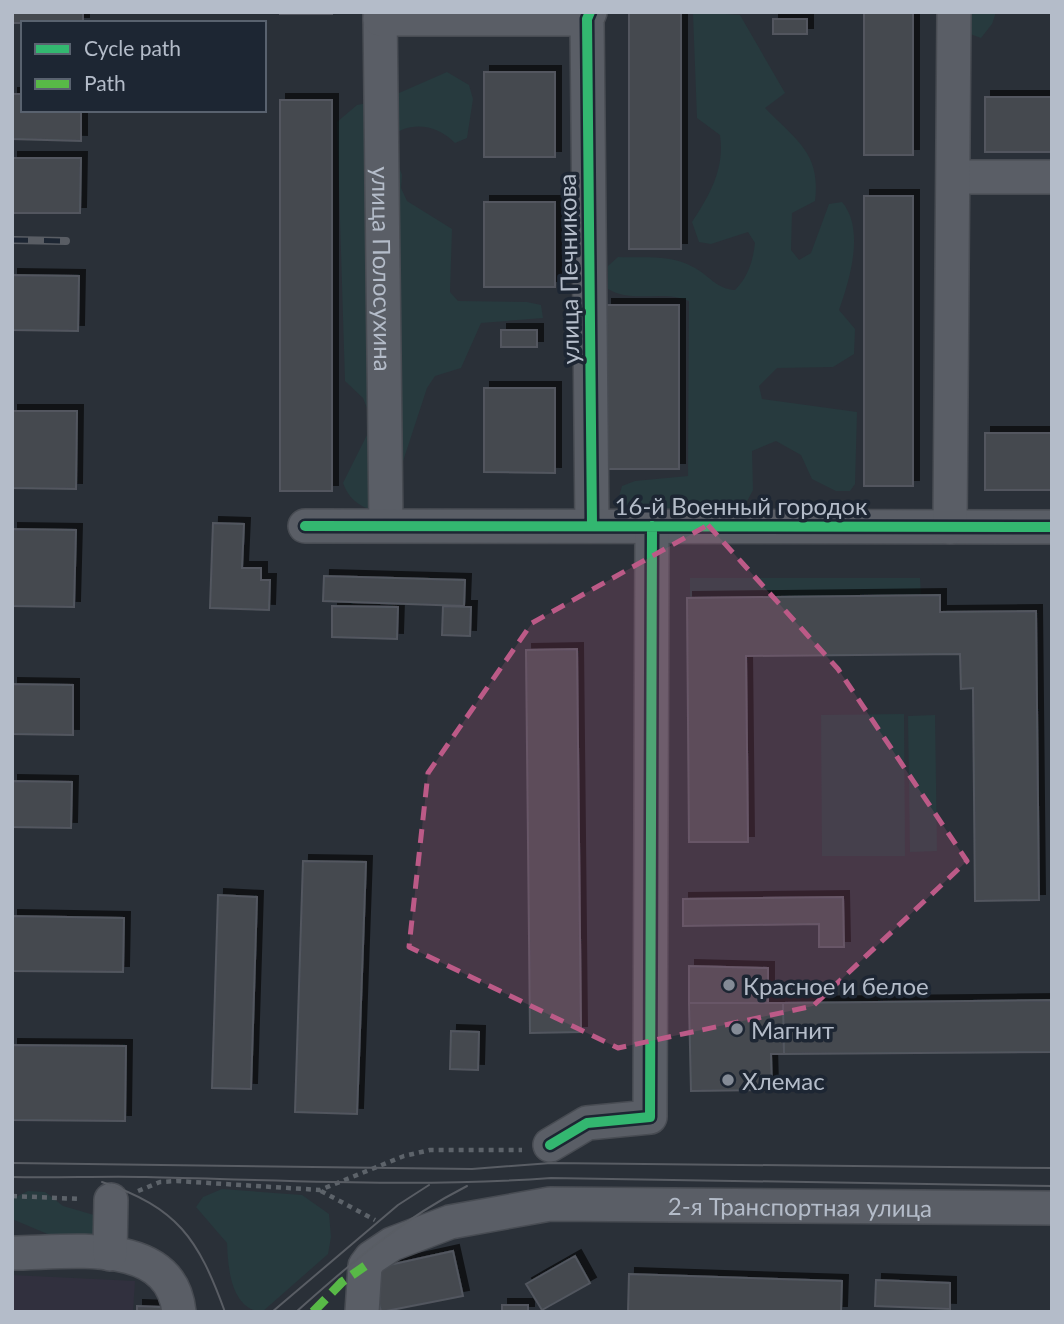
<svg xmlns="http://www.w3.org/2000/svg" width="1064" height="1324" viewBox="0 0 1064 1324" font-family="Lato,sans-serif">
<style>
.medical{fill:#31303e}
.green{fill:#273a3e}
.building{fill:#444950;stroke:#52575f;stroke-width:2;filter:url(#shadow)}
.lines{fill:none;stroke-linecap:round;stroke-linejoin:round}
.minor-casing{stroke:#484c53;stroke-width:36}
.path{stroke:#5d636a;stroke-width:4.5;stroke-dasharray:5 5;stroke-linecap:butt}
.minor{stroke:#5a5e66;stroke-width:33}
.tram{stroke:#595d64;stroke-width:2}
.rail-casing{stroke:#595d64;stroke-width:8}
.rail{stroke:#1d2633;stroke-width:5;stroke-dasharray:16;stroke-linecap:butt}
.quiet{stroke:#58b947;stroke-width:9;stroke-dasharray:18 9;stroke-linecap:butt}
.cycleway-casing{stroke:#1d2633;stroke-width:15}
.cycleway{stroke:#33b770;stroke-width:10}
.marked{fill:#bc5a87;fill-opacity:0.2;stroke:#bc5a87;stroke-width:5;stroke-dasharray:14 9;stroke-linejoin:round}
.poi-dot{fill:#848b96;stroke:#1d2633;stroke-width:2.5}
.labels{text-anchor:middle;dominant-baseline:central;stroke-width:7;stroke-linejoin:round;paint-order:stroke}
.street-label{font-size:24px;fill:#b4bcc9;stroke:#1d2633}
.poi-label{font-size:24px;fill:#b4bcc9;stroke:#1d2633;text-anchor:start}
</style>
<defs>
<filter id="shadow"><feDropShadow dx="6" dy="-6" stdDeviation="0" flood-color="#0009"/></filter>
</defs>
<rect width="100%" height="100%" fill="#2a3038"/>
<path class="medical" d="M12,1275l123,6 -2,31h-121z"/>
<path class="green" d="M697,12l43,3 45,78 -20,15c31,32 56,45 50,93l-23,12 -1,37 8,10 12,-7 18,-49 13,-2c23,27 8,77 -3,108l16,19 -1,25 -21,13 -56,1 -18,18 3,13 95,13 -2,72 -5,7h-14l-24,-12 -11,-24 -25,-14 -24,10 1,39 -12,23c-38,3 -92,14 -123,-13l4,-14 13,-5 53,-5 1,-175c-26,-12 -56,3 -81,-12v-23l10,-9c25,1 53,-3 75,10 16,8 23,22 42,23 13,-13 18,-29 20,-47l-7,-11 -37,12 -12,-2 -7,-20c18,-27 33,-54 28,-87l-23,-17 -4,-104z
M962,12h34l-4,12 -11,14 -16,-6z
M447,72l22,13 4,14 -6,39 -12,5c-18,-19 -46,-23 -66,-5l13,37 -1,13 6,13 45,28 -2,63 8,9 69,1 14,3 2,13 -62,5 -20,45 -26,8 -8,12 -38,116 -9,8c-18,-3 -31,-12 -37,-29l30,-60 -10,-25 -18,-17 -8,-259 20,-17 26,-5z
M690,578h230l1,18 -231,2z
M904,714l1,142h-83l-1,-141z
M935,715l2,136 -27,1 -2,-136z
M222,1189l80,6 27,19 2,23 -3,17 -66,58c-32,-3 -34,-46 -35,-69l-31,-36 7,-10z
M28,1191l17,1 18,14 31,9 8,7v19l-45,-3 -45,-19v-20z"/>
<path class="building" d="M12,12h71v11h-71z
M280,12h52v2h-52z
M629,12h52v237h-52z
M864,12h49v143h-49z
M773,19h34v15h-34z
M484,72h71v85h-71z
M12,94h11v16h58v31l-69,-2z
M985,97h67v55h-67z
M280,100h52v391h-52z
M12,158h69l-1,55h-68z
M864,196h49v290h-49z
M484,202h71v85h-71z
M12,275l67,1 -1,55 -66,-1z
M606,305h73v164h-73z
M501,330h36v17h-36z
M484,388h71v85l-71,-1z
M12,411h65l-1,78 -64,-1z
M985,433h67v57h-67z
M213,523l31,1 -2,44h19v12h9l-1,30 -59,-2z
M12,529l64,1 -2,77 -62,-1z
M324,576l141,4 -1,26 -141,-5z
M940,595v17l96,-1 3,289 -64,1 -2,-213 -12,1 -1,-35 -214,2 2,186h-59l-2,-244z
M332,606l66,1 -1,32 -65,-2z
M443,606l28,1 -1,29 -28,-1z
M577,649l4,383 -51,1 -4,-383z
M12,684l61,1v50l-61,-1z
M12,781l60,1 -1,46 -59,-1z
M303,861l63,1 -9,252 -62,-2z
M218,895l39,2 -6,192 -39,-1z
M843,897l1,50h-25v-23l-136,2v-27z
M12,916l112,2 -1,54 -111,-1z
M689,966l79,2v35h-79z
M1052,1000v52l-268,2 -1,-51z
M689,1003h94l1,51h-13l1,36 -81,1z
M451,1031l28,1 -1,38 -28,-1z
M12,1045l114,1 -1,75 -113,-1z
M453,1251l10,45 -82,16 -10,-43z
M575,1256l15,27 -48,27 -16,-26z
M629,1274l213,7 -1,31h-213z
M876,1280l74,3v26l-75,-3z
M502,1305h26v7h-26z
M137,1306l25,1v5h-25z"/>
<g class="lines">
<g class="minor-casing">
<g id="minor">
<path id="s1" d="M380,12l6,513"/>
<path d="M590,12l-3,7 5,507"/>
<path d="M380,19h207"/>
<path d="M954,177h98"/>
<path d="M305,526l747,1"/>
<path d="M950,527l4,-515"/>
<path d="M550,1145l37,-22 63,-6 2,-591"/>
<path d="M12,1253c56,0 159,-18 167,59"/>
<path d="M110,1254l1,-54"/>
<path id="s2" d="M362,1312l3,-46 6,-8 21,-14 58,-22 100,-18 502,4"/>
</g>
</g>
<path class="path" d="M138,1191l22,-9 17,-1 143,9 84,-34 26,-6h92
M321,1191l54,29
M12,1196l69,3"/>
<use href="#minor" class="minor"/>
<path class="tram" d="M12,1163l460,6 79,-6 501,5
M12,1177c45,1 89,-1 134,0 135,3 269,11 405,1l501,8
M102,1182c76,26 96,56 123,130
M272,1312l126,-107 31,-20
M296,1312c55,-49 106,-93 171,-126"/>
<g class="rail-casing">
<path id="rail" d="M12,240l54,1"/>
</g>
<use href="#rail" class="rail"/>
<path class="quiet" d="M313,1312l29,-30 23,-16"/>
<g class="cycleway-casing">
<path id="cycleway" d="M590,12l-3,7 5,507
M305,526l747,1
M550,1145l37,-22 63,-6 2,-591"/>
</g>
<use href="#cycleway" class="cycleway"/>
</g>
<path class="marked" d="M708,525l130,144 129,192 -154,145 -195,42 -209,-101 19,-174 104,-150z"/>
<g class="poi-dot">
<circle cx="729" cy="985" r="7"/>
<circle cx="737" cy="1029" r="7"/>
<circle cx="728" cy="1080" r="7"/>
</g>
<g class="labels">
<g class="street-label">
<text stroke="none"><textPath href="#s1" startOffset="257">улица Полосухина</textPath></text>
<text transform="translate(568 269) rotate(-91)">улица Печникова</text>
<text x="741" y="505">16-й Военный городок</text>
<text stroke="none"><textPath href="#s2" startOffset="495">2-я Транспортная улица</textPath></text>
</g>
<g class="poi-label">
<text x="743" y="985">Красное и белое</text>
<text x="751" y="1029">Магнит</text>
<text x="742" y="1080">Хлемас</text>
</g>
</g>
<rect width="1064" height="1324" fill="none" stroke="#b4bcc9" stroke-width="28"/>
<rect x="21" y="21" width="245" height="91" fill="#1d2633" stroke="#59626f" stroke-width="2"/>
<rect x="35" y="44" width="35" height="10" fill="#33b770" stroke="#59626f" stroke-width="2"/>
<text x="84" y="56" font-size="21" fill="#b4bcc9">Cycle path</text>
<rect x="35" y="79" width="35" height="10" fill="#58b947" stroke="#59626f" stroke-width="2"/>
<text x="84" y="91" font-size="21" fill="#b4bcc9">Path</text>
</svg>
